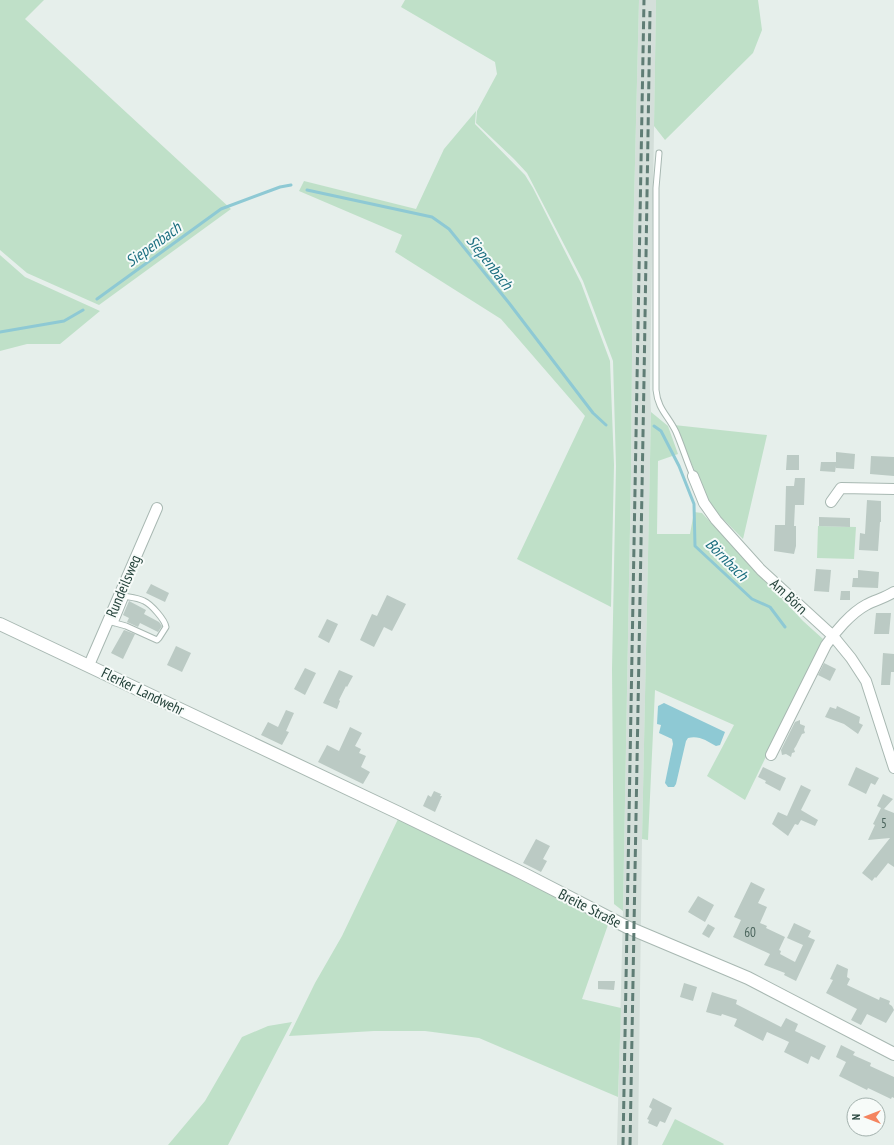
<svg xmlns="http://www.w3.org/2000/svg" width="894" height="1145" viewBox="0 0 894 1145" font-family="'PT Sans Narrow',sans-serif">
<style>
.built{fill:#d4dfda}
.green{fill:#bfe0c8}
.water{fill:#8ec9d4}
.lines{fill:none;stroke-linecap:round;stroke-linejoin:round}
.stream{stroke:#8ec9d4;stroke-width:3}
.building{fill:#bbcac4}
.service-casing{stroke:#a8b8b2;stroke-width:7}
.minor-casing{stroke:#a8b8b2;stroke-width:12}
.tertiary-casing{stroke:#a8b8b2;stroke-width:14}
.service{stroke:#fff;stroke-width:5}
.minor{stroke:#fff;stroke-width:10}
.tertiary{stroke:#fff;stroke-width:12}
.rail{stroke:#5f7d75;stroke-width:3;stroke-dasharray:8 4;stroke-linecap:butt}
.labels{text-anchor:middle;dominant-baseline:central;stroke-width:4;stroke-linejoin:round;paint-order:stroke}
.number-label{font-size:13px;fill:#4a645c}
.street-label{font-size:15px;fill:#24423a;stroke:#f7fbf9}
.water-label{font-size:16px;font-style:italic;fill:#1c6f80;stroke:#f7fbf9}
</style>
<rect width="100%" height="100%" fill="#e6efeb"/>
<path class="built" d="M639,0h17l-6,388 1,24 -9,427 -4,306h-21l6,-234 8,-437 2,-229z"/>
<path class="green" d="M0,0h44l-19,19 206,190 -132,96 -72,-32 -27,-23z
M405,0h234l-6,245 -2,229 -8,437 -9,-7 -2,-235 4,-203 -3,-105 -30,-80 -56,-108 -13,-14 -38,-36 1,-12 20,-37 -2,-12 -94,-55z
M656,0h102l4,30 -9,23 -88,87 -11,-14z
M476,111l-1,13 50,51 8,13 48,95 29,78 4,104 -3,142 -94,-48 68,-143 -84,-97 -106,-67 7,-17 -103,-44 5,-10 112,28 28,-60z
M0,255l25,22 75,34 -40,33h-33l-27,7z
M651,412l17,14 10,28 -20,7 -1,73h33l4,-22 8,1 101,108 20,18 -78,161 -38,-24 27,-51 -79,-35 -7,150 -6,-1z
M674,425l93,10 -24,104 -32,-32z
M818,526l38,1 -2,32 -37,-1z
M399,817l210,105 -27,77 39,9 -3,89 -139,-59 -54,-7h-51l-85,5 26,-53 27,-47z
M292,1022l-64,123h-60l37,-44 37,-64 26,-11z
M675,1119l49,25 -1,1h-61z"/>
<path class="water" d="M664,703l61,29 -5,13 -4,1c-9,-5 -17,-11 -28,-8l-2,3 -10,43 -2,3h-6l-3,-4 8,-39 -1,-5 -13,-6 2,-8 -4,-1 1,-18z"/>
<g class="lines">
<path class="stream" d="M307,190l125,27 17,12 60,74 84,110 13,12
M97,299l124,-90 59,-22 11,-2
M0,332l64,-11 19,-11
M654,426l7,5 18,35 15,38 1,42 57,53 18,8 15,20"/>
</g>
<path class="building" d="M836,452l19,2 -1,15 -18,-1v-2l-1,6 -15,-1 1,-9h15z
M787,455h12v15h-13z
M871,456l23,1v19l-24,-2z
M795,478h10l-1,27h-9l-1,21h2v20l-2,8 -20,-3 1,-26h10l1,-39h8z
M867,500l14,1v21h-1l-2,29 -19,-1 1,-17 5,1z
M819,517l31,1v9l-31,-1z
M816,569l15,1 -2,22 -15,-1z
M858,570l21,2 -1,16 -26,-1 1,-9h5z
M151,584l18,9 -4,9 -19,-9z
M841,591h9v9h-10z
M387,595l19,9 -14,27 -8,-4 -10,20 -14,-7 12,-26 5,2z
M129,601l17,9 -2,4 15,8 3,4 -4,6 -18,-9 -2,4 -11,-5 2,-4 -6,-3z
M876,613h15l-2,21h-15z
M327,619l11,5 -9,19 -11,-6z
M124,630l11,4 -12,25 -12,-6z
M176,646l15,7 -9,19 -15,-7z
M883,653l11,1v18h-3l-1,13h-9z
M824,663l12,6 -6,12 -12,-6z
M305,668l11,5 -11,22 -11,-6z
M339,670l14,6 -6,11 -1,-1 -7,14 1,1 -3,8 -14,-6z
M837,706l23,11 -1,6 4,2 -5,9 -14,-10 -19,-7 5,-10 6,2z
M286,710l8,3 -8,18 3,1 -7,13 -21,-10 7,-13 10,5z
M800,720v4l5,2 -1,4 1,3 -3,1 -6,12 -2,3 1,3 -3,1 -1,4 -5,-3 -4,1 -1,-5 14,-28z
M350,727l12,6 -7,13 6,3 -2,4 7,3 -5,11 9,5 -7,12 -45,-22 9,-17 12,6z
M763,767l23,11 -6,13 -15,-8 1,-2 -8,-4z
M856,767l23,11 -4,7 -4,-2 -5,11 -18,-9z
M801,785l10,5 -10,20 17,10 -3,6 -14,-6 -3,5 -3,-1 -7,12 -16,-12 6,-12 9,4z
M434,791l7,3 -1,2h2l-7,16 -12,-6 5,-11 3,2z
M883,794l10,5 -9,10 10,4v54l-6,-4 -12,15 -1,-1 -3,4 -10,-8 28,-35 -22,2 7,-15 -2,-1 8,-16 -4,-2z
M536,839l14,7 -7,13 4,2 -6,11 -18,-9z
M751,882l14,7 -7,14 9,4 -7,16 7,3 -1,2 19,9 -6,13 2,1 -1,3 15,8 8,-17 -16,-7 7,-15 17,8 -3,6 7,3 -19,41 -12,-6 1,-2 -21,-8 6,-11 -37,-17 8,-17 -7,-3z
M698,896l16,9 -9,17 -17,-10z
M708,924l7,4 -6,10 -7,-4z
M837,964l11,5 -1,8 3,2 -3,6 32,15 1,-3 10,4 -1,3 3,2 2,4 -8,13 -19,-9 -6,11 -10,-5 6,-11 -31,-16 7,-13 -3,-1z
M598,981h17l-1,9 -16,-1z
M684,983l13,4 -4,14 -13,-4z
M712,992l25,8 -1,4 45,23 5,-9 12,6 -3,7 31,15 -7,14 -8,-4 -3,8 -24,-12 5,-10 -22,-10 -4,9 -29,-15 3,-7 -15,-5 -1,2 -15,-4z
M841,1045l14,7 -2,3 18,8 -1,3 24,11v21l-2,-1 -1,2 -23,-11 -1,2 -28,-14 7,-14 -10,-5z
M653,1098l19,10 -7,15 -5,-2 -3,6 -9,-4 1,-3 -2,-1 5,-10 -3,-2z"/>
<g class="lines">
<g class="service-casing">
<path id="service" d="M659,153l-3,35v202c2,20 12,25 20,42 6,14 11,30 17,44
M108,621l18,5 31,14 2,-2 7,-11c-1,-7 -15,-23 -22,-26 -7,-4 -18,-4 -25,-6
M115,623l11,-27"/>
</g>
<g class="minor-casing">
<path id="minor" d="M693,476l11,27 12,17 45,50 72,66 18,22 15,23 28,87
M831,502l10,-14 53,1
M89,665l68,-157
M771,755l55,-110c9,-13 25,-32 40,-40 9,-5 19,-7 28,-13"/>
</g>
<g class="tertiary-casing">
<path id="tertiary" d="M0,624l399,189 125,61 103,53 121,51 146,76"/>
</g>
<use href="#service" class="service"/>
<use href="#minor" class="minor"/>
<use href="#tertiary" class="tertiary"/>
<path class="rail" d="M623,1145l21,-1145
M630,1145l14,-765 6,-369"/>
</g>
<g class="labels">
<g class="number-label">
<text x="884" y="823">5</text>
<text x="750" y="932">60</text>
</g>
<g class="street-label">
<text transform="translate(123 586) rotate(-67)">Rundeilsweg</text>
<text transform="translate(789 596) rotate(43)">Am Börn</text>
<text transform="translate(143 691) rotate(26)">Flerker Landwehr</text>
<text transform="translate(590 908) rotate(27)">Breite Straße</text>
</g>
<g class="water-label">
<text transform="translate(153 244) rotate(-36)">Siepenbach</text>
<text transform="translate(490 262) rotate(52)">Siepenbach</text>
<text transform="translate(727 559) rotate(45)">Börnbach</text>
</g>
</g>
<g transform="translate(866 1117) rotate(270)"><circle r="19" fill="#f7fbf9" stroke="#a3b1ad"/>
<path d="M0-3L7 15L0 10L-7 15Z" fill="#f4845f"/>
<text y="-6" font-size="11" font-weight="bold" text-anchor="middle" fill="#24423a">N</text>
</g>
</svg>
